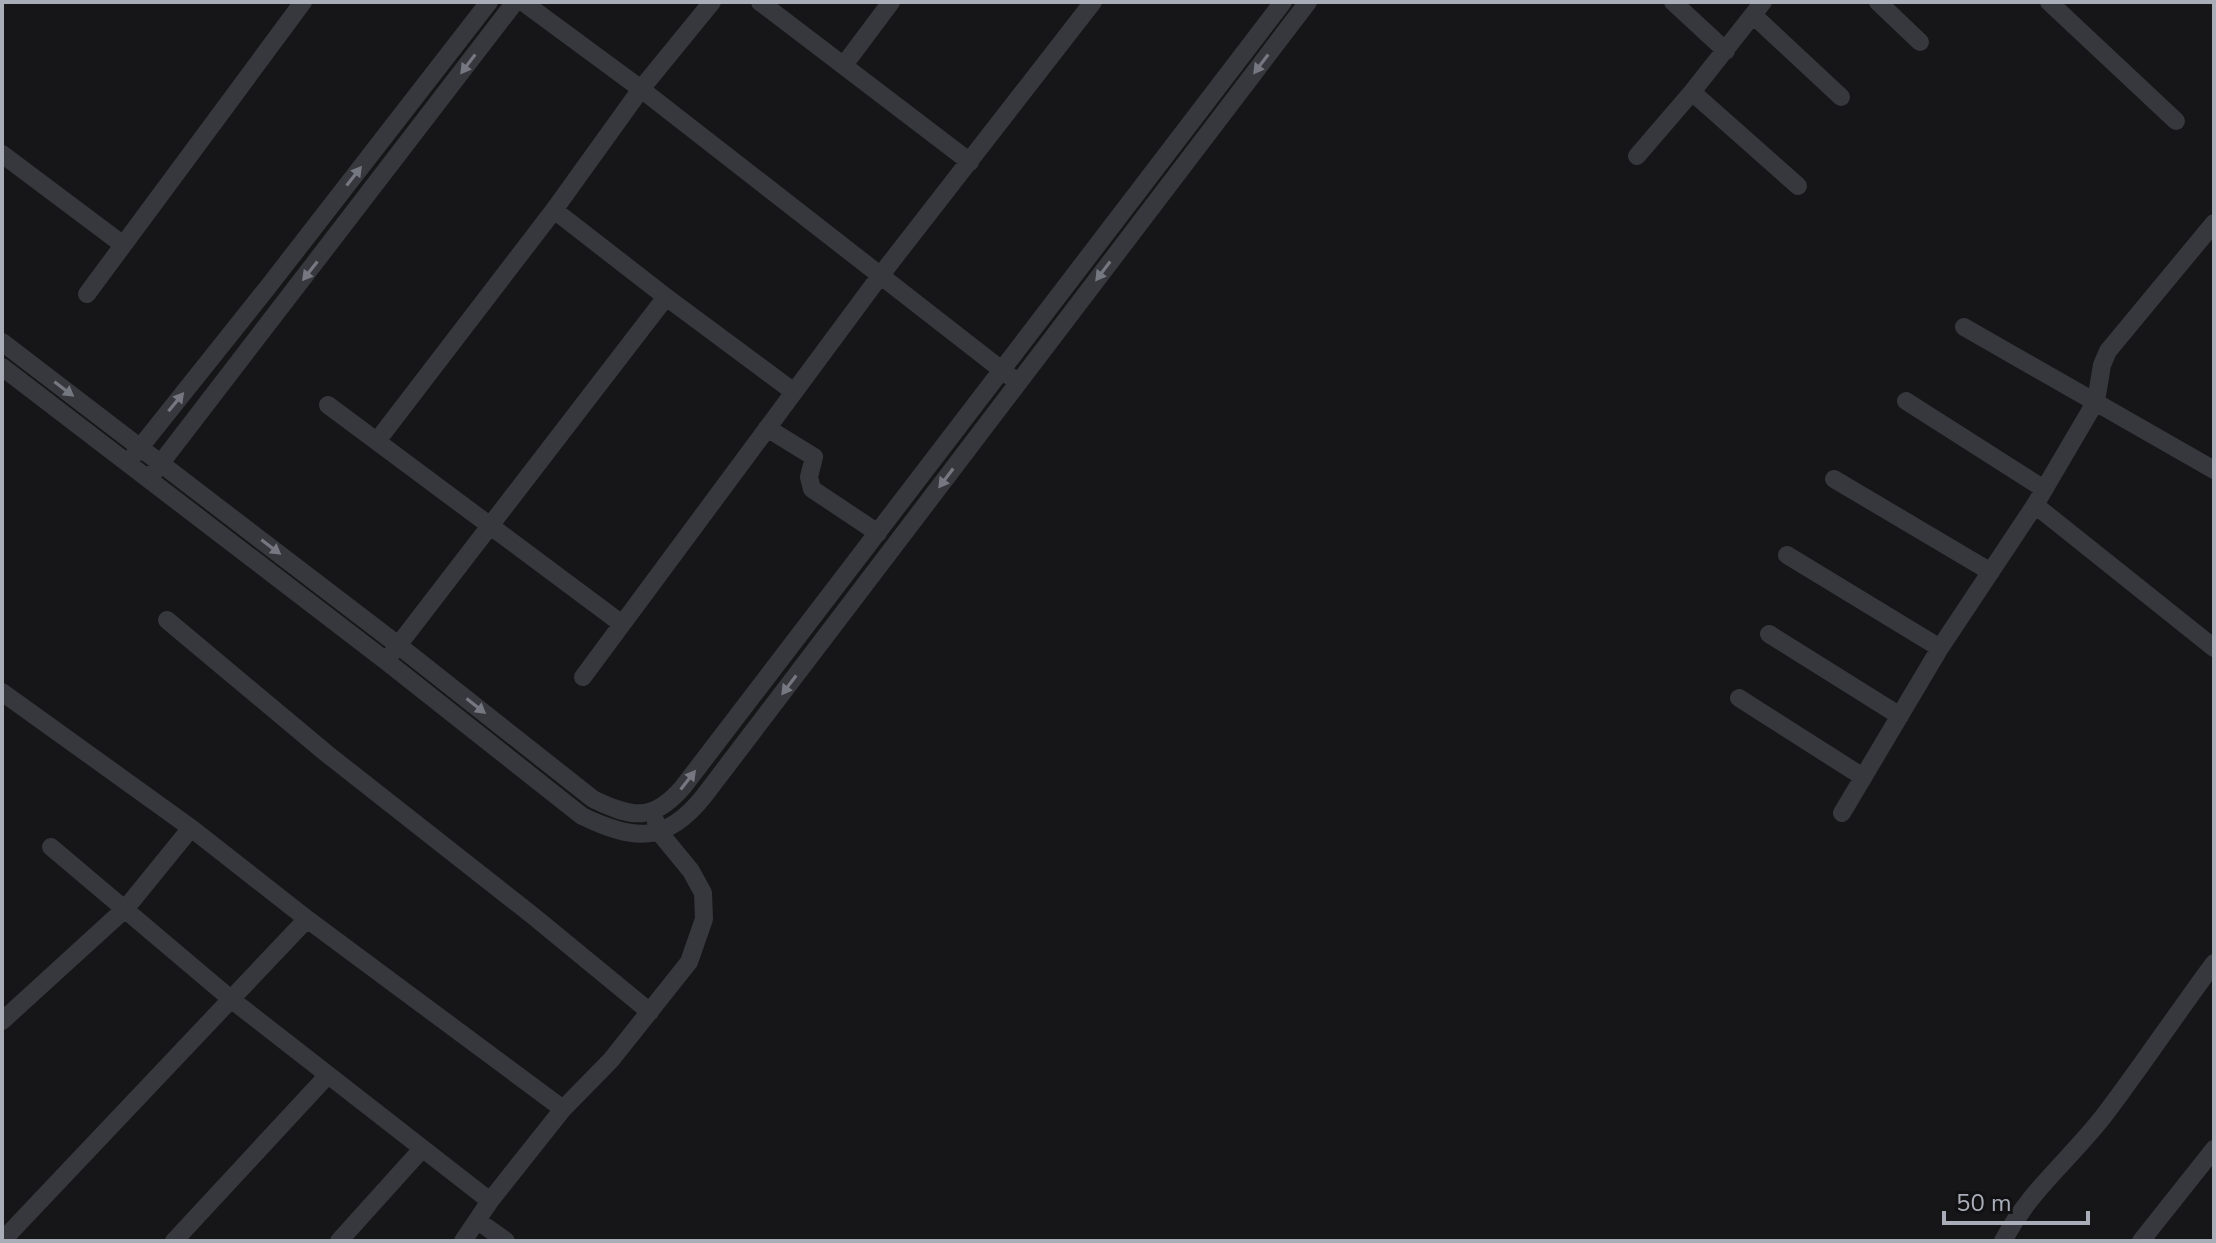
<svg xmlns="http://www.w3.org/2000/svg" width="2216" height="1243" viewBox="0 0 2216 1243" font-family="'Nunito Sans',sans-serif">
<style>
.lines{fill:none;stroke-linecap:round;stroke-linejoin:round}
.minor{stroke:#37383d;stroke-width:18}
.oneway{fill:#757881}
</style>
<rect width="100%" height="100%" fill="#161618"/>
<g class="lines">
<path class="minor" d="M523,2l118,87 371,289
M760,2l210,160
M1673,2l53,49
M1878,2l42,40
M2049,2l127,119
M1753,15l88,82
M844,65l47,-63
M1692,92l106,94
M2,154l120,90
M1637,156l55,-64 71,-90
M554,210l112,87 128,95
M87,294l216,-292
M1964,327l250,143
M2,342l396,303 195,154c39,19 60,23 90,-12l600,-785
M2,367l384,294 196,155c52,25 84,28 122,-20l604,-794
M1906,401l138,88
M328,405l294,219
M767,428l47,29 -5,20 3,12 66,44
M377,441l177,-231 87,-121 71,-87
M134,455l134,-168 221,-285
M154,472l361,-470
M1834,479l157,93
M2035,505l179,143
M1787,555l153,93
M167,620l159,133 206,162 118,97
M1769,634l131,82
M393,652l273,-355
M583,677l297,-401 213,-274
M2,692l189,136 116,91 -305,322
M1739,698l124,79
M1842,813l98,-165 95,-143 61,-104 6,-36 6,-14 106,-128
M51,847l181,153 258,201
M307,919l256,190
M2,1021l124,-113 65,-80
M478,1221l28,20
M174,1241l154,-166
M339,1241l83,-92
M463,1241l27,-40 73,-92 48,-49 78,-98 15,-43 -1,-26 -12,-22 -32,-39 -3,-10
M2003,1241c28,-53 68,-82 103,-128 37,-49 71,-100 108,-150
M2141,1241l73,-92"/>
</g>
<defs><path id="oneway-solid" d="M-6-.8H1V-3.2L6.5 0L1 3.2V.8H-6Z" transform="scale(2)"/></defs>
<g class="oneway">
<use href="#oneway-solid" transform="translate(468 64) rotate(127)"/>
<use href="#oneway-solid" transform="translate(1261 64) rotate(127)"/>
<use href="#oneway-solid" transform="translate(354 176) rotate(-52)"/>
<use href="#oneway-solid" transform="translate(310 271) rotate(128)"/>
<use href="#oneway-solid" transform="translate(1103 271) rotate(127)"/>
<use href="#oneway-solid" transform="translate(64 389) rotate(37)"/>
<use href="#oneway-solid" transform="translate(176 402) rotate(-51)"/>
<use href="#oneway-solid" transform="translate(946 478) rotate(127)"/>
<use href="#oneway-solid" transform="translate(271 547) rotate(37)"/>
<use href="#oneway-solid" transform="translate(789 685) rotate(127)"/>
<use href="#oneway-solid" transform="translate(476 706) rotate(38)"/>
<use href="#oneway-solid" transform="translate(688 780) rotate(-52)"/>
</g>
<rect width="2216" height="1243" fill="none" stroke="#a8adb8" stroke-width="8"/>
<path d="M1944 1211v12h144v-12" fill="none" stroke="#a8adb8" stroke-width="4"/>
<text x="1956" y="1211" font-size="24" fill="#a8adb8" stroke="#111113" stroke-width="6" paint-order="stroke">50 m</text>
</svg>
